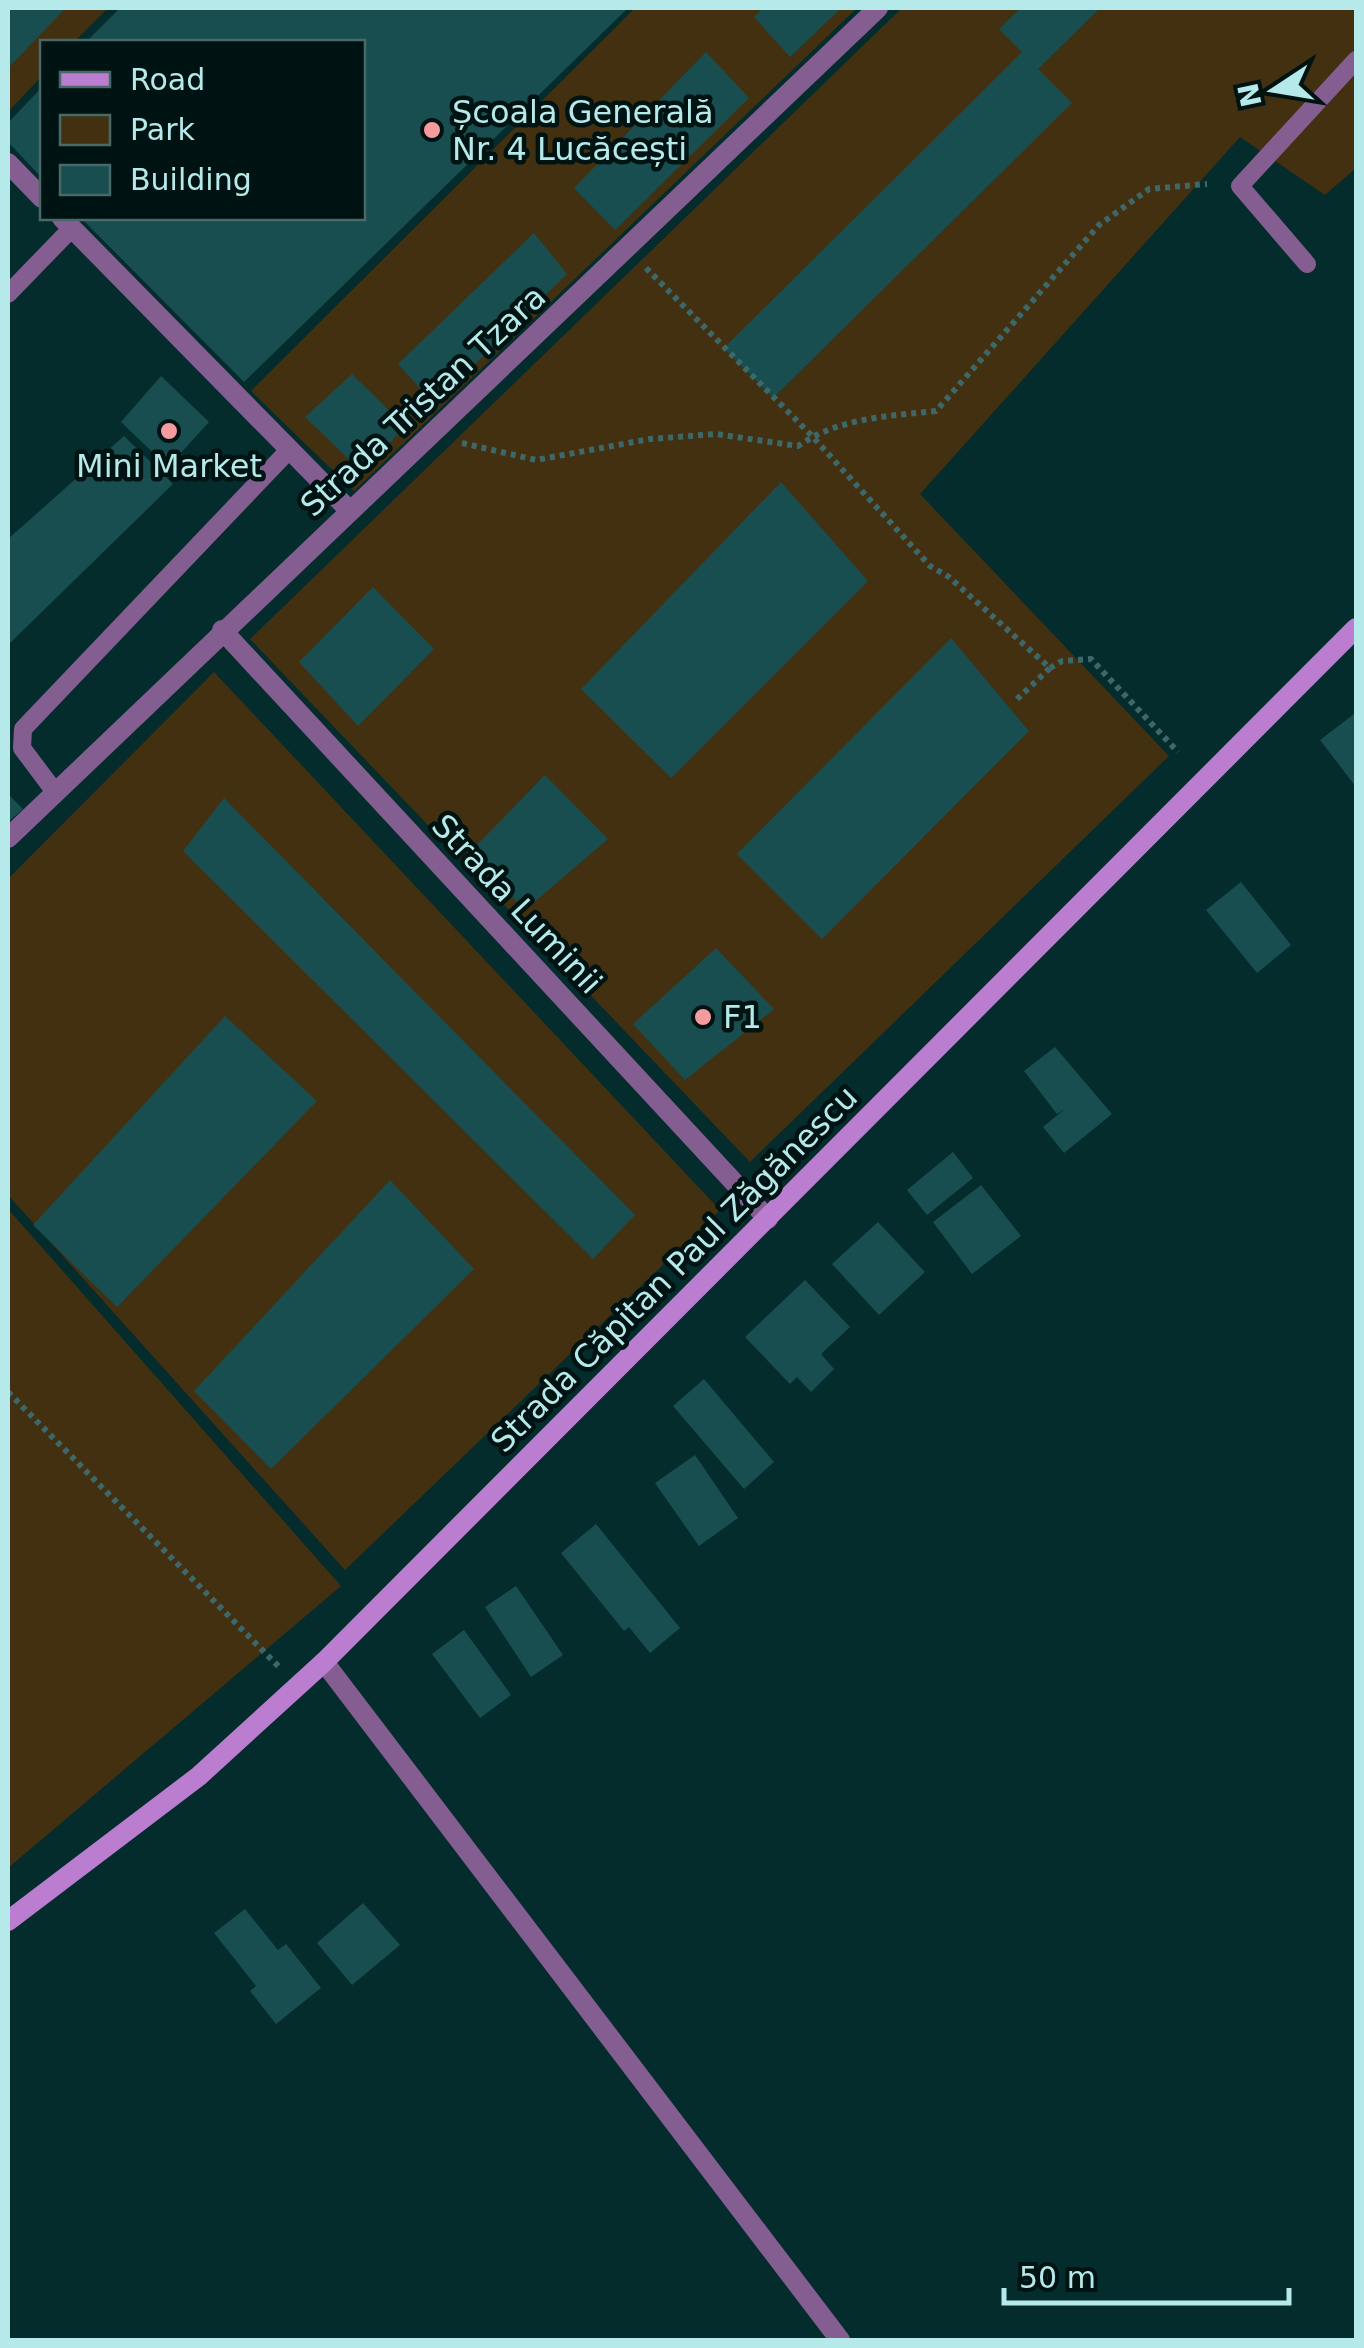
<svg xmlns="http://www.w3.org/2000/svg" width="1364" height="2348" viewBox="0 0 1364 2348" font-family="'DejaVu Sans',sans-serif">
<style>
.green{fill:#423011}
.building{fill:#184e4f}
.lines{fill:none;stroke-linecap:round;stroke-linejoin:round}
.path{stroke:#3d6869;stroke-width:6;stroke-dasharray:5 5;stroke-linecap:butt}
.lane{stroke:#845e91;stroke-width:18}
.street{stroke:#845e91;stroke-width:20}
.secondary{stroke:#ba7dcf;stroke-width:20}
.poi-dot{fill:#f59b9e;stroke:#001313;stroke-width:4}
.labels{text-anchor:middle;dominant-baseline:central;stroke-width:9;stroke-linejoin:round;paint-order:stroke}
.poi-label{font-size:32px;fill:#b6e9e9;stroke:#001313;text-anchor:start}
.street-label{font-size:32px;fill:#b6e9e9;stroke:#001313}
</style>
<rect width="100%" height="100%" fill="#052c2d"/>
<path class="green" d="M8,8h100l-34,34h-32v34l-34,36z
M635,8h222l-503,483 -103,-100z
M902,8h454v160l-31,27 -85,-58 -320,357 249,262 -419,406 -500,-523z
M214,672l506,538 -375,360 -337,-375v-316z
M8,1209l333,377 -333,282z"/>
<path class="building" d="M8,8h58l-58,60z
M120,8h508l-384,374 -163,-164h281v-176h-276z
M763,8h78l-51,49 -36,-40z
M1021,8h79l-62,61 34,34 -299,295 -49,-50 298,-296 -23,-23z
M706,52l43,46 -134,132 -41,-42z
M42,87v91l-34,-36v-19z
M534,233l33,41 -133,130 -36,-40z
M352,374l53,52 -42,47 -58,-56z
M161,376l48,46 -41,45 -47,-45z
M124,436l49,48 -165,161v-106z
M781,482l87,99 -197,197 -90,-89z
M373,587l61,62 -76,77 -59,-64z
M951,638l78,93 -207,208 -85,-85z
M1354,714l2,3v70l-36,-47z
M545,775l63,64 -83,71 -56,-57z
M8,794l15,15 -15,13z
M224,798l411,417 -42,44 -410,-408z
M1241,882l50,63 -34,28 -51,-63z
M716,948l58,61 -89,71 -52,-56z
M225,1016l92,85 -200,206 -84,-82z
M1055,1047l57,67 -48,39 -21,-26 23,-19 -9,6 -33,-43z
M953,1152l20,26 -46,37 -20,-25z
M390,1180l84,89 -203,200 -77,-78z
M981,1185l40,51 -49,38 -39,-52z
M878,1222l47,50 -46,43 -47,-51z
M805,1280l45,47 -29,27 13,15 -23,23 -14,-15 -7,7 -45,-47z
M704,1379l70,83 -30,27 -71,-83z
M695,1455l43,63 -39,28 -44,-63z
M596,1524l84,104 -30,25 -21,-26 -5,4 -63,-78z
M516,1586l47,69 -32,22 -46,-70z
M464,1630l47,65 -31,23 -48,-64z
M363,1903l37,42 -48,40 -35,-42z
M245,1909l33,41 8,-6 35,44 -45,36 -26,-33 6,-5 -42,-53z"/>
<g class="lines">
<path class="path" d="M646,268l166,168 118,130 19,11 101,91 -35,33
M462,443l74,17 114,-21 66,-5 82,12c40,-28 90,-30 138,-35l163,-186 50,-36 58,-5
M1050,668l12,-7 29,-2 87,93
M8,1392l273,277"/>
<path class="lane" d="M1307,264l-67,-78 116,-126
M8,294l64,-66
M55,792l-33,-44 1,-19 267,-280"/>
<path class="street" d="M8,163l34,35
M62,218l288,293
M222,630l546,589
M8,838l870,-830
M324,1662l516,678"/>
<path class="secondary" d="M8,1921l191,-145 125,-114 1032,-1034"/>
</g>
<g class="poi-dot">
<circle cx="432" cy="130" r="10"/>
<circle cx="169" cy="431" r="10"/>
<circle cx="703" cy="1017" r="10"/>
</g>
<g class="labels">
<g class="poi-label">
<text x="452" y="112">Școala Generală<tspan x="452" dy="37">Nr. 4 Lucăcești</tspan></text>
<text x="169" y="466" text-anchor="middle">Mini Market</text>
<text x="723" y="1017">F1</text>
</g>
<g class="street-label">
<text transform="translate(423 401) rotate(-43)">Strada Tristan Tzara</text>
<text transform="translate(517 904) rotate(47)">Strada Luminii</text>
<text transform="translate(674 1269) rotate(-45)">Strada Căpitan Paul Zăgănescu</text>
</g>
</g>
<rect width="1364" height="2348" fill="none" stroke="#b6e9e9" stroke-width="20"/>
<rect x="40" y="40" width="325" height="180" fill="#001313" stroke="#496969" stroke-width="2.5"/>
<rect x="60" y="72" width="50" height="15" fill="#ba7dcf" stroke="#496969" stroke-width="2.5"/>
<text x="130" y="90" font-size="30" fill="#b6e9e9">Road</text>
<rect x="60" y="115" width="50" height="30" fill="#423011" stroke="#496969" stroke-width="2.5"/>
<text x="130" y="140" font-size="30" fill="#b6e9e9">Park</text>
<rect x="60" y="165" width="50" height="30" fill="#184e4f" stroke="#496969" stroke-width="2.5"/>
<text x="130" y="190" font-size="30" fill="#b6e9e9">Building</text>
<g transform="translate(1274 90) rotate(258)" stroke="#001313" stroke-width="8" paint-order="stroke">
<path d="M0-8L18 38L0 25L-18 38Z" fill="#b6e9e9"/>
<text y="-15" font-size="28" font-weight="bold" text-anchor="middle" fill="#b6e9e9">N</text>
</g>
<path d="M1004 2288v15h285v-15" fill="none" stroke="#b6e9e9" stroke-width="5"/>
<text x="1019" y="2288" font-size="30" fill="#b6e9e9" stroke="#001313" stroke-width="8" paint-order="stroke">50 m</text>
</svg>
